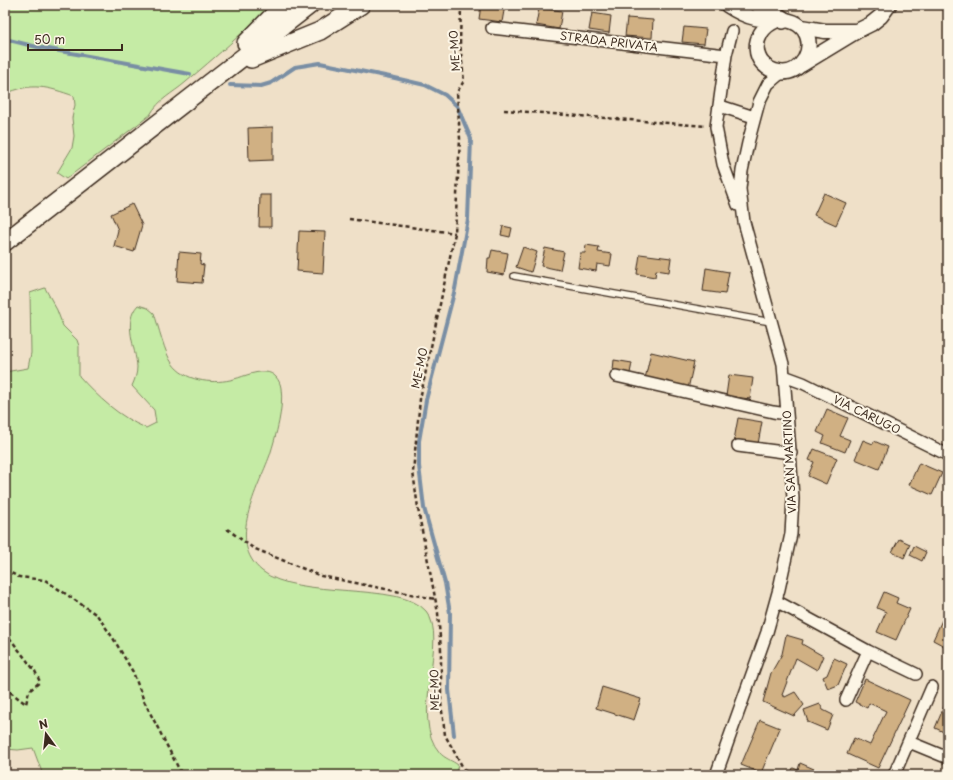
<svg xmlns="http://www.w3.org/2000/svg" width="953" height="780" viewBox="0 0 953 780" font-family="'Playpen Sans',sans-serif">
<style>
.green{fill:#c5eba5;stroke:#808a62}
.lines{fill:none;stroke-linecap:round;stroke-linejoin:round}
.stream{stroke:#798ea4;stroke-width:4}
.building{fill:#d0b083;stroke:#3b2a1e}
.service-casing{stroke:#3b2a1e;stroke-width:8}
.minor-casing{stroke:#3b2a1e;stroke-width:14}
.tertiary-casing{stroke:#3b2a1e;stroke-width:17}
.primary-casing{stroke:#3b2a1e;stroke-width:20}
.path{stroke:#3b2a1e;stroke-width:2.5;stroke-dasharray:4 3;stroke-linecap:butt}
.service{stroke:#fcf5e5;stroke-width:5.5}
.minor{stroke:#fcf5e5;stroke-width:11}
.tertiary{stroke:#fcf5e5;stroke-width:14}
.primary{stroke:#fcf5e5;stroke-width:17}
.labels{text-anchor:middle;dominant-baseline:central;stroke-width:4;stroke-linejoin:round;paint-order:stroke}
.street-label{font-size:11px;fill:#3b2a1e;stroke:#fcf5e5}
</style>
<rect width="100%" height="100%" fill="#efe0c8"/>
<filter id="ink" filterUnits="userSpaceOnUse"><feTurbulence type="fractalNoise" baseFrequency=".025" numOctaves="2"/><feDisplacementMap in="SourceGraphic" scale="8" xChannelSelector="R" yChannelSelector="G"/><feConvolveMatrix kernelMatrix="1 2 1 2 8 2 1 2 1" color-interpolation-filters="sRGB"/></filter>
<g filter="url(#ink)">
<path class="green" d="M5,5h265c-26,28 -55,52 -84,77 -14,12 -27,17 -36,33l-84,64 -9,-6 15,-25 2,-12 -2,-18 3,-13 -1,-9c-26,-9 -42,-14 -69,-2z
M45,288l12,22 6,16 14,14 2,6v30c19,21 40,41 67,52l10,-5 -2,-13 -22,-24c3,-7 5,-12 5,-19 -1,-19 -15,-45 1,-62l10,3 6,5c4,12 11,41 18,50 12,18 39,21 58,17 11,-2 23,-9 35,-8 9,0 15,8 16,16 3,21 -5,47 -11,67 -12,33 -44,87 -8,116 35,29 139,10 164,40 24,28 -18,106 14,142 4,5 13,8 18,12l-3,10h-106l-51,-3 -1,3h-254l-10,-27 -15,2 -13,-1v-377l23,-4 3,-15 -1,-60z"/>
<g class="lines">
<path class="stream" d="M5,39l32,8 153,27
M230,85l31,1 10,-3 24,-16 25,-4 75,15 30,7 20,10 12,11 14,33 -3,80 -13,70 -29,111 -7,41v25l5,42 21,75 5,30 -1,77 5,45"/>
</g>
<path class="building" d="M481,5h24l-3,17 -23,-3z
M519,5h14l-1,4 -13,-1z
M539,8l23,3 -3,18 -23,-4z
M592,13l19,3 -2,17 -20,-3z
M627,18l26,2 -1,18 -27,-2z
M684,27l22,2 -2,15 -22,-2z
M273,127v33l-24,1 -1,-33z
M824,193l22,10 -10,22 -22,-10z
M260,195h11v32h-12z
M132,204l10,21 -8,27 -20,-6 4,-16 -7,-16z
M503,226l9,2 -2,9 -9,-2z
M299,231l26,1 -2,41 -26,-2z
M586,245l13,2 -1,5 14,2 -2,12 -13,-2 -1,7 -18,-3 2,-15h5z
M523,247l14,5 -6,20 -15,-5z
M545,248l19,4 -4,18 -19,-4z
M492,250l16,3 -4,22 -17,-3 1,-14h2z
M179,252l22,2 -1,10 4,1 -2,18 -25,-2z
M640,254l31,4 -2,14 -13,-2 -1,7 -18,-3z
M706,268l23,4 -4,22 -22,-3z
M651,352l43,10 -6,27 -43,-10z
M614,360l18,3 -2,10 -17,-3z
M729,375l24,3 -3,21 -24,-3z
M827,409l21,9 -8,18 10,4 -5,12 -23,-9 3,-7 -8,-4z
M738,418l24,4 -4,22 -24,-4z
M863,440l10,4 1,-3 14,6 -9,22 -24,-10z
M814,449l23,9 -11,26 -18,-8 6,-14 -5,-2z
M919,463l23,10 -10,22 -23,-10z
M899,539l11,5 -6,14 -12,-6z
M914,546l12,6 -4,9 -12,-6z
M884,592l14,6 -2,5 14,6 -14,31 -19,-8 9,-20 -9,-4z
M942,620l6,3v25l-15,-8z
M786,635l17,5 -1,4 21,12 -6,14 -21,-12 -14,37 3,2 10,-5 9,13 -10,11 -31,-14 8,-29 11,-19z
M834,658l13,6 -9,21 -10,4 -5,-12 4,-2z
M865,679l45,21 -32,68 -31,-14 7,-16 16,7 16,-34 -17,-8 -2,5 -12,-6z
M602,687l39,12 -7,21 -38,-12z
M946,702l2,1v31l-13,-6z
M820,704l3,6 10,5 -6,15 -19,-8 -4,-12z
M760,720l20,8 -19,45 -20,-8z
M800,763l14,6 -3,6h-21l3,-7 5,2z"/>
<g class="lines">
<g class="service-casing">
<path id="service" d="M514,276l257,46"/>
</g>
<g class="minor-casing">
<path id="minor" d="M492,28l234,27
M732,31l-6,24 -10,72 7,37 15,41
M720,106l34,11
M616,376l157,36 14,2
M784,376l19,7 145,72
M738,446l53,7
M776,601l92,50 48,23
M846,700l22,-49
M909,742l39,16
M716,775l51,-143 12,-43 12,-55 2,-35 -3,-49 -7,-86 -39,-142 -4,-33 2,-18 6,-28 11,-41 9,-18 14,-12
M894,775l38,-88"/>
</g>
<g class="tertiary-casing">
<path id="tertiary" d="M727,5c9,6 17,11 28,13 16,3 38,-3 49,12 13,18 -3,46 -25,42 -29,-5 -29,-40 -4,-51
M801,27l24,4h31
M801,65l56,-34 14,-7 10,-8 8,-11"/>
</g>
<g class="primary-casing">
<path id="primary" d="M760,5l23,15
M246,43l37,-38
M251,59l69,-28 41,-26
M5,242l305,-237"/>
</g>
<path class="path" d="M461,5l-1,38 4,38 -7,11 3,47 -5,94 -35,166 -7,73 6,43 19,98 3,37v53l4,32 22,40
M504,110l201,16
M349,219l106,14
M227,529l26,19 68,28 114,23
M5,570l14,7 26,3 52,35 16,23 20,34 11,29 38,74
M5,632l30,39 5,11 -11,9 -3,13 -21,-16"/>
<use href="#service" class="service"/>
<use href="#minor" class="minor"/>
<use href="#tertiary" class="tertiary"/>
<use href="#primary" class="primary"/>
</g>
</g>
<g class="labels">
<g class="street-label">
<text transform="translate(609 41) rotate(7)">STRADA PRIVATA</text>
<text transform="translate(454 51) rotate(-94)">ME-MO</text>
<text transform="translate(419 368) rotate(-78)">ME-MO</text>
<text transform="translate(867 414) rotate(26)">VIA CARUGO</text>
<text transform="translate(789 462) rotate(-93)">VIA SAN MARTINO</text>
<text transform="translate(434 690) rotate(-91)">ME-MO</text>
</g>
</g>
<rect width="953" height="780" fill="none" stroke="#fcf5e5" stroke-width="20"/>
<rect x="10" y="10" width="933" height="760" fill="none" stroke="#3b2a1e" stroke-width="1.5" filter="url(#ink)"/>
<g transform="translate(46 734) rotate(345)" stroke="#fcf5e5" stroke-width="3" paint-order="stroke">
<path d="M0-3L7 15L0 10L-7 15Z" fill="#3b2a1e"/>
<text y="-6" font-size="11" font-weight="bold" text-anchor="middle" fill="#3b2a1e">N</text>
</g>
<path d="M28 44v6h94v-6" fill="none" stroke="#3b2a1e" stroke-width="2"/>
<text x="34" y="44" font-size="12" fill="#3b2a1e" stroke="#fcf5e5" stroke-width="3" paint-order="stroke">50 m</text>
</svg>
